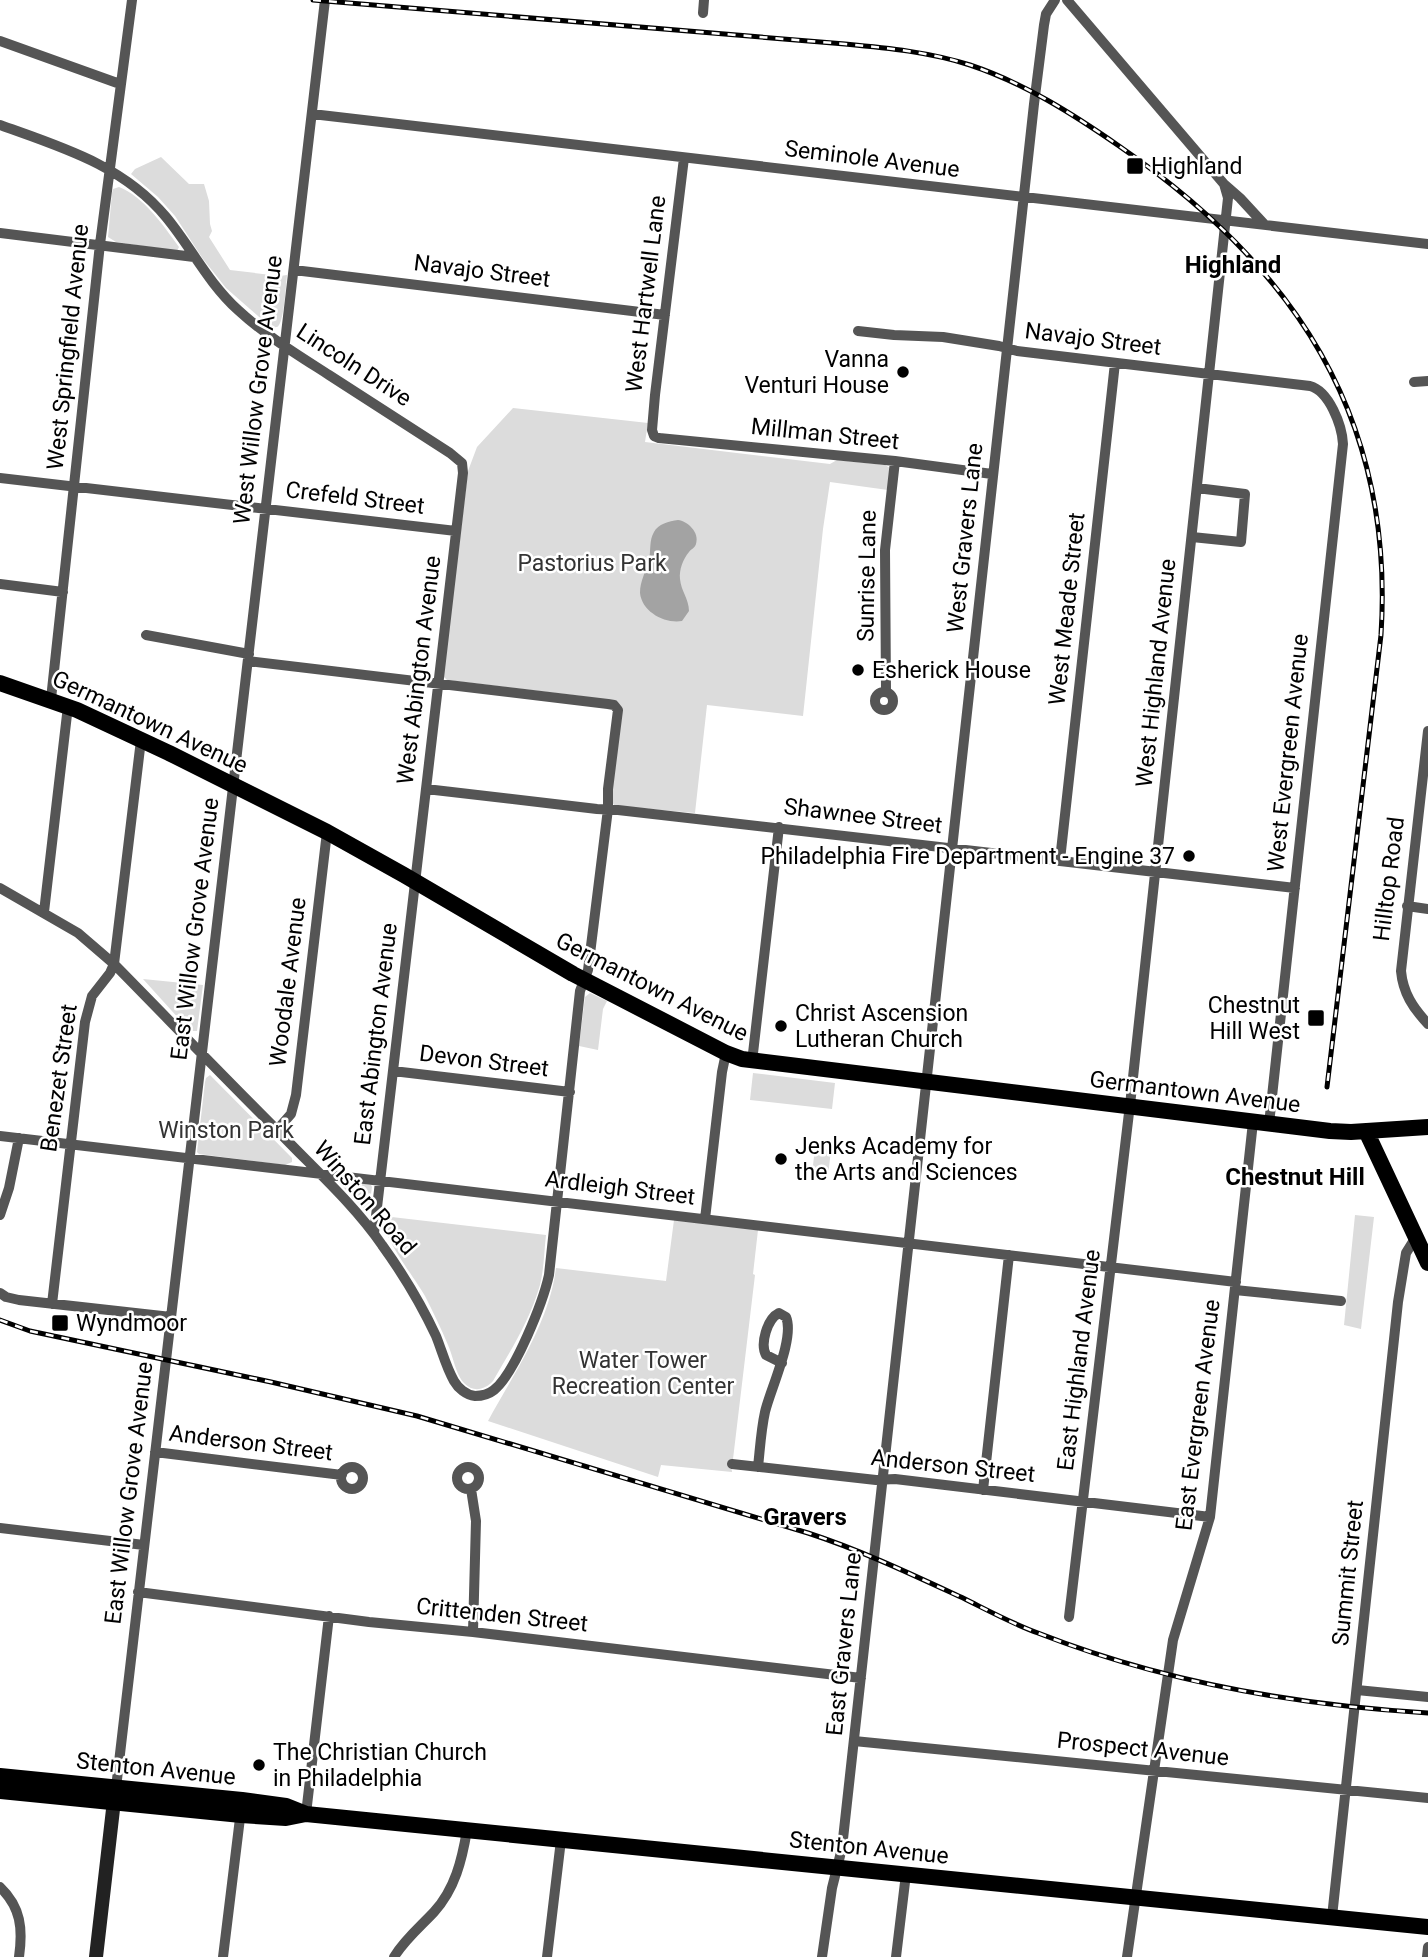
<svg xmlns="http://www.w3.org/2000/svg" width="1428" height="1957" viewBox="0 0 1428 1957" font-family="Roboto,sans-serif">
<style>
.green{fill:#dcdcdc}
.water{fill:#a3a3a3}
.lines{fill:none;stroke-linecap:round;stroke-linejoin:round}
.street{stroke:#555;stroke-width:10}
.secondary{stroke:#222;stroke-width:14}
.primary{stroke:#000;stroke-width:16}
.rail-casing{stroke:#000;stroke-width:5}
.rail{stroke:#fff;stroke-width:2.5;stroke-dasharray:8;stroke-linecap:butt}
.poi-dot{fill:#000;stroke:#fff;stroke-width:2.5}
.labels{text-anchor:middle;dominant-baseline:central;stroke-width:5;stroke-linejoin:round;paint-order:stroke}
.street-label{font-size:23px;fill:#000;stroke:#fff}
.poi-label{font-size:23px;fill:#000;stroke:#fff;text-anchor:start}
.park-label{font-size:23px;fill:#333;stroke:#fff}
.neighbourhood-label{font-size:24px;font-weight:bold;fill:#000;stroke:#fff}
</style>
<rect width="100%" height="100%" fill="#fff"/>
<path class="green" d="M161,157l28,27h15l5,17 1,23 2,7 -3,6 21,33 50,6 7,-1c-1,8 -3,50 -10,52 -4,1 -9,-3 -11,-4l-40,-35 -23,-29 -28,-43 -17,-19 -27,-23 4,-5z
M119,187c25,10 44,38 60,60l-2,4 -61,-9 -8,-5 4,-44 1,-4z
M513,408l135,15 -3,19 185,22 7,-4 48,5 5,3 -2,22 -58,-8 -7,47 -20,187 -96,-11 -12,108 -78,-7 -3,-1 -3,-5 11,-87 -41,-17 -134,-16 -4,-4 25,-205 9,-24z
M143,979l60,6 -6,46h-7z
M590,993l17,8 -4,8 -5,41 -19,-4 6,-49z
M753,1073l82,10 -3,26 -82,-9z
M210,1075l82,83v4l-7,3 -86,-11 -2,-2 8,-70 1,-4z
M815,1148l16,2 -3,26 -16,-2z
M347,1181l24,4 1,2 -3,22h-5l-20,-21 -1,-3z
M1355,1215l19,2 -13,112 -17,-4z
M383,1216l163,19c-2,17 -2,34 -6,50 -10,35 -29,65 -47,96 -7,8 -19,12 -28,3 -9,-8 -12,-28 -17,-39 -7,-17 -15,-33 -23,-49 -12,-21 -43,-58 -42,-80z
M674,1220l84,10 -5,44 2,1 -22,184 -2,5 1,8 -71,-7 -3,12 -170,-56c26,-48 61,-97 68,-153l110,13z"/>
<path class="water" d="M678,520c9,1 22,12 18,24 -1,4 -5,5 -7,8 -6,7 -10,18 -9,27 1,12 9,20 9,32l-7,10c-17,3 -40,-9 -42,-28 0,-12 6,-22 9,-33 2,-9 0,-20 5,-28 4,-8 15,-11 24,-12z"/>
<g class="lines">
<path class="street" d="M1067,0l157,184 4,14 -97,898 -62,521
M703,13l1,-13
M0,41l120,43
M312,114l1116,130
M0,125c61,22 123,40 166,92 25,30 42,66 72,93 27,25 60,45 91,65 40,26 81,52 121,78l12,10 1,10 -89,760
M684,158l-29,237 -3,35 2,6 5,2 236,23 97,13
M1224,184l16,14 24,26
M0,233l194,24
M294,270l371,45
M858,331l36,4 49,2 56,9 18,5 293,35c19,5 32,39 33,58l-74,680
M1414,382l14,-1
M0,478l456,53
M1192,537l49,5 4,-48 -48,-6
M0,584l63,8
M146,635l103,19
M875 701a9 9 0 1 1 18 0a9 9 0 1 1-18 0Z
M886,692l-1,-142 10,-89
M51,699l49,-455 32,-244
M1428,731l-27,240c2,22 12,37 27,53
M426,789l171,20 21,1 677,78
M1060,860l55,-497
M0,888l78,45 36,31c55,56 109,112 164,167 35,37 75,72 104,114 21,29 39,59 54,91 6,15 10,31 18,45 4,7 12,14 21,15 7,0 14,-2 19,-6 21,-17 49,-88 55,-115l31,-284 8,-21 20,-161v-20l10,-79 -4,-5 -6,-1 -360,-43
M1407,906l21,3
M44,912l24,-206
M752,1062l27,-235
M393,1071l177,21
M277,1130l14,-16 5,-19 31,-263
M0,1136l1236,146
M0,1215l9,-27 10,-50
M705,1219l17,-147 4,-19
M1235,1290l106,11
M0,1293l6,4 13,3 152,17
M52,1304l33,-282 7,-26 18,-23 4,-9 27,-224
M155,1452l187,23
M732,1464l144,16 19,-1 315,38
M758,1467c2,-18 3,-37 7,-55 5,-22 30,-74 21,-95l-7,-4c-12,6 -19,31 -13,42l16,8
M457 1478a11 11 0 1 1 22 0a11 11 0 1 1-22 0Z
M341 1478a11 11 0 1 1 22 0a11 11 0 1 1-22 0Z
M471,1489l5,32 -3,111
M983,1490l26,-235
M0,1528l144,17
M138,1592l231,30 104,10 388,46
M1357,1690l71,7
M854,1741l574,57
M116,1788l209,-1788
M306,1814l23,-198
M0,1887c21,20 23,42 19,70
M1332,1917l66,-615 8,-49 10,-16
M223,1957l18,-147
M394,1957c11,-18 26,-30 40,-45 21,-23 28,-52 33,-82
M547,1957l14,-117
M822,1957l10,-69 10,-40 192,-1744 10,-79 2,-11 9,-14
M896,1957l10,-83
M1127,1957l46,-317 37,-123 43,-395
M1427,1957l1,-10"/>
<path class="secondary" d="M96,1957l19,-165"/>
<path class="primary" d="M0,683l77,27 92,43 158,79 77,43 169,99 153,79 16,6 588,72 21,1 77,-5
M1366,1131l62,132
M0,1776l242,24 44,6 20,8 1122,113
M0,1791l241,24 45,3 20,-4"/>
<g class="rail-casing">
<path id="rail" d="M313,0l532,44c43,4 84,8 125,21 54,18 103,49 149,81 175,120 276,271 262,489l-54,452
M0,1320l30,11 241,51 146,34 391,117c55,18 105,42 157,66 24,12 48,25 73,34 125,49 256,72 390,80"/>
</g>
<use href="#rail" class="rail"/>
</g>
<g class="poi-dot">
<rect x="1126" y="157" width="18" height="18" rx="3.5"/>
<circle cx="903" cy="372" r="7"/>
<circle cx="858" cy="670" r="7"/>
<circle cx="1189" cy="856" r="7"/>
<rect x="1307" y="1009" width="18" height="18" rx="3.5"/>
<circle cx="781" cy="1026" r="7"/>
<circle cx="781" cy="1159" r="7"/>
<rect x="51" y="1314" width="18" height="18" rx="3.5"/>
<circle cx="259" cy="1765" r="7"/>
</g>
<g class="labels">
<g class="street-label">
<text transform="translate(872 159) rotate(7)">Seminole Avenue</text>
<text transform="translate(482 271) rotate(7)">Navajo Street</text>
<text transform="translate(646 294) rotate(-83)">West Hartwell Lane</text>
<text transform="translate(1093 339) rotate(7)">Navajo Street</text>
<text transform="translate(68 347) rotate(-84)">West Springfield Avenue</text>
<text transform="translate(354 365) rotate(33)">Lincoln Drive</text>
<text transform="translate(258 390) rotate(-83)">West Willow Grove Avenue</text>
<text transform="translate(825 434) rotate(6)">Millman Street</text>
<text transform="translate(355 498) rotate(7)">Crefeld Street</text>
<text transform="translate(965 538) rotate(-84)">West Gravers Lane</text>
<text transform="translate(867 576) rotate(-89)">Sunrise Lane</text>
<text transform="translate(1067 609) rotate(-84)">West Meade Street</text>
<text transform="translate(419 670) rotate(-83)">West Abington Avenue</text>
<text transform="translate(1156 673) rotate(-84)">West Highland Avenue</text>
<text transform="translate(150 722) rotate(25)">Germantown Avenue</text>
<text transform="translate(1288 753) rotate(-84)">West Evergreen Avenue</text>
<text transform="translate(863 816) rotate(7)">Shawnee Street</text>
<text transform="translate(1389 879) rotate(-83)">Hilltop Road</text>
<text transform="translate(195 929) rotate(-83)">East Willow Grove Avenue</text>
<text transform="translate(288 982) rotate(-83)">Woodale Avenue</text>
<text transform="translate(652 987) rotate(27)">Germantown Avenue</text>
<text transform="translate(376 1034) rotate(-83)">East Abington Avenue</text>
<text transform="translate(484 1061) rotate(7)">Devon Street</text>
<text transform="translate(59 1078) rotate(-82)">Benezet Street</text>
<text transform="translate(1195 1092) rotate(7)">Germantown Avenue</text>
<text transform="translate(620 1188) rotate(7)">Ardleigh Street</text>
<text transform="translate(365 1198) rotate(49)">Winston Road</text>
<text transform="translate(1079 1360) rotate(-83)">East Highland Avenue</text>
<text transform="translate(1198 1415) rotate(-83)">East Evergreen Avenue</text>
<text transform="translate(251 1443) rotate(7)">Anderson Street</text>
<text transform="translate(953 1466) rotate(6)">Anderson Street</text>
<text transform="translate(129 1493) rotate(-83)">East Willow Grove Avenue</text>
<text transform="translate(1348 1573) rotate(-84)">Summit Street</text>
<text transform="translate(502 1615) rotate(6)">Crittenden Street</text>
<text transform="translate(844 1644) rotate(-84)">East Gravers Lane</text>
<text transform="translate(1143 1749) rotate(6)">Prospect Avenue</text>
<text transform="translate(156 1769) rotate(6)">Stenton Avenue</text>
<text transform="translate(869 1848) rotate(6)">Stenton Avenue</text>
</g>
<g class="poi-label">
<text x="1151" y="166">Highland</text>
<text x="889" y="359" text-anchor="end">Vanna<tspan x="889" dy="26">Venturi House</tspan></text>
<text x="872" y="670">Esherick House</text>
<text x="1175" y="856" text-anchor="end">Philadelphia Fire Department - Engine 37</text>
<text x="1300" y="1005" text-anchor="end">Chestnut<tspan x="1300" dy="26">Hill West</tspan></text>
<text x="795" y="1013">Christ Ascension<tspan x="795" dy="26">Lutheran Church</tspan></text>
<text x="795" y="1146">Jenks Academy for<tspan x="795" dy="26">the Arts and Sciences</tspan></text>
<text x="76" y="1323">Wyndmoor</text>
<text x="273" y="1752">The Christian Church<tspan x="273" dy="26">in Philadelphia</tspan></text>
</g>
<g class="park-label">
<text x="592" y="563">Pastorius Park</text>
<text x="226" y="1130">Winston Park</text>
<text x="643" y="1360">Water Tower<tspan x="643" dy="26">Recreation Center</tspan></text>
</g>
<g class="neighbourhood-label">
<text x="1233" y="265">Highland</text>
<text x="1295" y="1177">Chestnut Hill</text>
<text x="805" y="1517">Gravers</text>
</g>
</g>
</svg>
